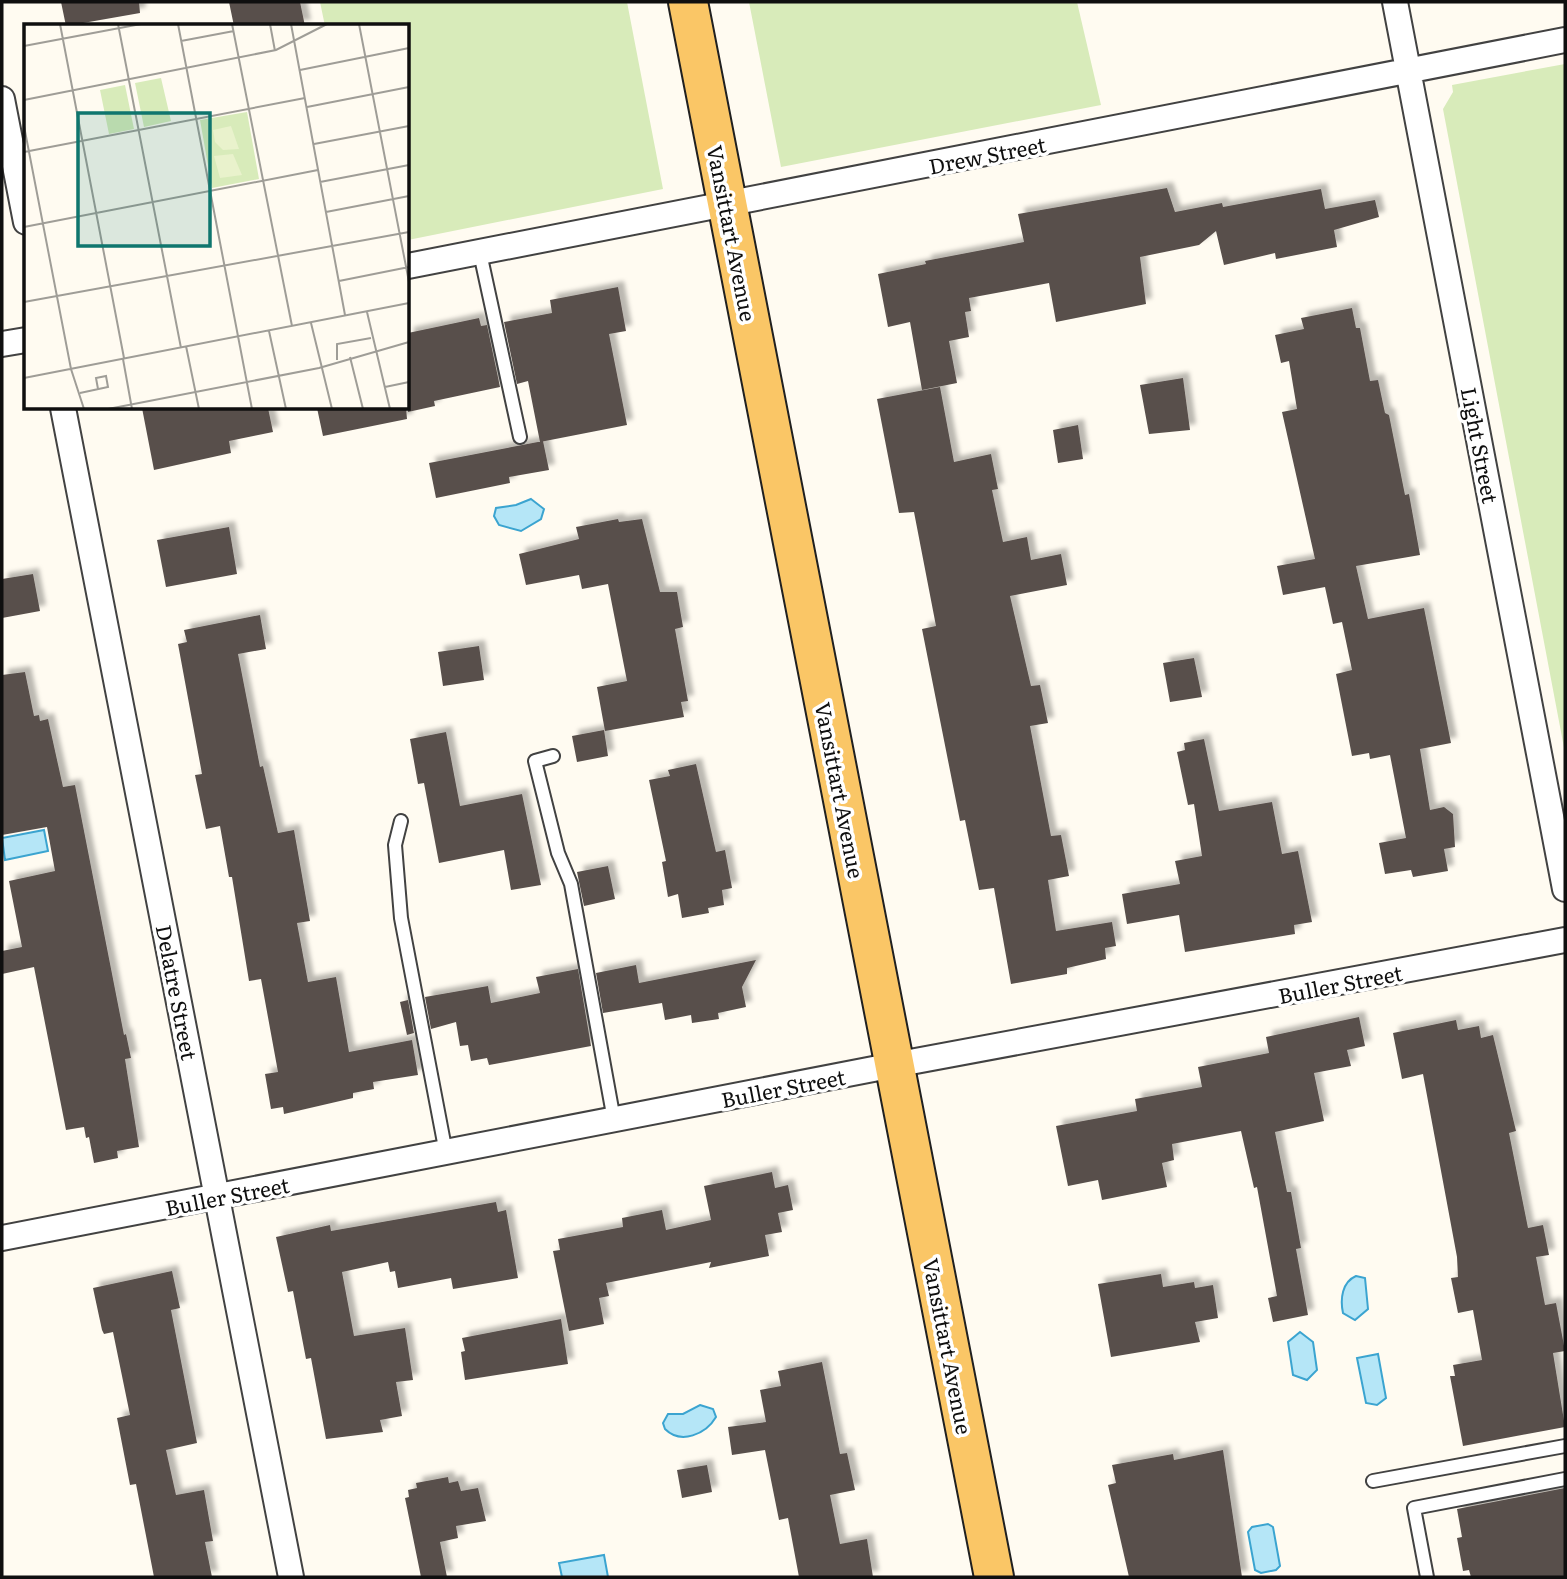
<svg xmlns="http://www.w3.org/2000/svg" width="1567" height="1579" viewBox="0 0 1567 1579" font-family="Literata,serif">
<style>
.green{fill:#d8ebba}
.water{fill:#b5e6f7;stroke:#3ba4d0;stroke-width:2}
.building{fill:#584f4b;filter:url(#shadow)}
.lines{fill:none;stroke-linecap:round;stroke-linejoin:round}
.service-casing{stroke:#424242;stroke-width:16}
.minor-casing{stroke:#424242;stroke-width:28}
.primary-casing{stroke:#202020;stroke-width:42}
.service{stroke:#fff;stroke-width:12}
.minor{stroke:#fff;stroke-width:24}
.primary{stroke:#fac666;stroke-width:38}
.labels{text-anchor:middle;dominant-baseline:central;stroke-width:7;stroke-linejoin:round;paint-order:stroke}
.street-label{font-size:21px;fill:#0f0f0f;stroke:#fff}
.inset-road{fill:none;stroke:#9f9d97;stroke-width:2}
.view{fill:#0f766e;fill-opacity:0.15;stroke:#0f766e;stroke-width:3.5}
.inset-edge{fill:none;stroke:#0f0f0f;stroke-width:3.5}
</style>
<defs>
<filter id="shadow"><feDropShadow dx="6" dy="-6" stdDeviation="2" flood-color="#0004"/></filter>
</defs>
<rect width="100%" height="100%" fill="#fffbf1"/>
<path class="green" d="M320,2h307l36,187 -255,51v-214h-83z
M749,2h328l24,103 -320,62z
M1565,64v689l-122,-644 10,-17 -1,-7z"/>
<path class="water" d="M531,499l13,10 -3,10 -20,12 -22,-6 -5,-9 2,-8 20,-3z
M44,830l4,21 -43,9 -3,-22z
M1356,1276l9,2 3,31 -13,11 -12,-7c-3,-14 -1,-31 13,-37z
M1300,1332l13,10 4,28 -10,10 -14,-5 -5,-33z
M1378,1354l8,44 -9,7 -11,-2 -9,-45z
M700,1405l13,4 3,8c-10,17 -35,28 -51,12l-2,-6 5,-9h15z
M1268,1524l5,3 7,39 -4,4 -15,3 -6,-3 -7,-38 4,-5z
M604,1555l4,22h-46l-3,-14z"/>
<path class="building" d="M61,2h78l1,11 -74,13z
M229,2h71l5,24h-71z
M1167,188l8,24 47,-9 1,4 98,-18 4,20 50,-9 4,17 -45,13 3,17 -61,12 -1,-6 -51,12 -8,-34 -17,14 -59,12 6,47 -90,18 -7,-39 -80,15 2,13 -6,1 4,25 -20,4 8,42 -35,7 -12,-68 -22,5 -10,-53 48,-10 -1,-3 99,-19 -6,-28z
M618,287l8,44 -17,3 18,91 -87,17 -12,-61 -11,3 -13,-62 48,-9 -2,-13z
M1352,308l4,20h4l10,53 8,-1 7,33 4,2 16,80 4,-1 11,61 -64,11 12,53 56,-11 27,135 -31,6 10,61 14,-3 9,7 2,33 -11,2 4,22 -35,6 -2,-7 -26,4 -6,-31 27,-5 -16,-83 -20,4 -1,-6 -17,3 -16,-82 16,-4 -10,-48 -9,2 -8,-37 -42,8 -6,-29 38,-7 -33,-147 15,-3 -8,-48 -8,2 -6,-28 29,-6 -3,-11z
M479,318l2,8 6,-1 13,62 -66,14 1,5 -27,6v-79z
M1183,378l7,52 -41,4 -9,-49z
M940,387l14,75 37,-8 7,35 -6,1 11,52 24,-5 4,23 30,-6 6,31 -57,11 21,90 9,-1 8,38 -18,3 21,110 10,-1 8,41 -21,4 8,51 56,-9 4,24 -11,2 1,11 -39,9v6l-56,10 -17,-96 -15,2 -14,-70 -5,1 -38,-192 14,-3 -22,-114 -15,1 -22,-114z
M142,408h126l5,24 -44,9 2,12 -77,17z
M317,408h89l1,11 -84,17z
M1078,425l5,34 -25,4 -5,-33z
M543,441l6,29 -40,7 1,6 -74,15 -7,-35z
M618,519l1,3 23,-3 18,73h17l6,35 -8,2 13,72 -7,1 3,15 -79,14 -8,-44 30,-6 -19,-97 -26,5 -3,-14 -53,10 -7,-31 60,-15 -3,-12z
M229,527l8,47 -71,13 -9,-47z
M33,574l7,37 -38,7v-39z
M260,615l6,34 -28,5 22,113 3,-1 15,67 16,-3 16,91 -13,2 11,59 28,-5 13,75 63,-12 6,35 -45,7 1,7 -21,4v5l-69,16 -1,-7 -12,2 -6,-35 13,-2 -17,-93 -12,2 -17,-104h-3l-9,-51 -14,3 -11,-54 7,-1 -24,-130 9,-2 -3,-12z
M479,646l5,34 -41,6 -5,-34z
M1194,658l8,39 -32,5 -7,-39z
M25,672l9,44 5,-1 1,6 8,-2 15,68 12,-2 49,250 2,-1 5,24 -6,1 14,88 -22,4 1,7 -24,5 -5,-26 -3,1 -2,-11 -18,3 -32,-163 -32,7v-23l20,-4 -13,-66 46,-10 -8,-44 -45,8v-160z
M604,730l4,26 -31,6 -5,-26z
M446,732l14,74 62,-12 19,91 -30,5 -7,-40 -65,13 -15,-80 -6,1 -8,-45z
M1204,739l15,72 53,-9 10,52 16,-3 14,71 -18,3 1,9 -110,18 -6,-37 -52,9 -5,-30 58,-10 -5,-23 27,-5 -8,-52 -6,1 -11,-53 8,-2 -1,-7z
M696,764l20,88 9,-2 7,38 -10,2 2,15 -16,3 1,5 -27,5 -4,-24 -10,3 -6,-35 4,-1 -17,-81 21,-4 -2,-6z
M608,866l7,33 -31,7 -7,-34z
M756,960l-14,27 4,20 -28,6 1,6 -27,4 -1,-8 -26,5 -3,-17 -59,10 -7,-40 40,-8 3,18z
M578,969l13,77 -102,19 -2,-7 -16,3 -3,-16 -8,1 -4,-24 -25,7 -6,-32 63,-11 3,17 49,-10 -4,-16z
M408,1000l6,33 -7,2 -7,-33z
M1359,1017l6,29 -18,4 4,16 -37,7 10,48 -49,11 12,60h4l10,56 -5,1 12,66 -35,7 -5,-24 9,-2 -20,-109 -3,1 -13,-57 -69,13 2,16 -12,3 5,24 -65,13 -4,-20 -30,6 -12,-60 81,-15 -2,-12 67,-12 -4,-20 71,-14 -3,-16z
M1456,1020l2,10 21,-4 2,12 12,-3 23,96 -7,2 19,95 15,-3 6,30 -13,2 9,48 11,-2 9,48 -12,2 12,74 -102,19 -13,-70h5l-2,-11 29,-5 -9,-50 -15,3 -7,-35 7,-1 -1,-20 -34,-183 -21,5 -9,-46z
M772,1172l3,16 13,-3 5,25 -15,3 4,19 -17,3 4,21 -60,12 2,-6 -105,21 3,13 -10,2 5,26 -35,7 -16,-80 7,-1 -2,-11 65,-12 -1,-9 40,-8 4,20 45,-10 -7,-34z
M496,1202l2,10 8,-2 12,68 -65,11 -2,-11 -53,10 -3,-17 -5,1 -2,-10 -46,10 12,64 51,-8 8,52 -17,2 6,34 -22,4 3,12 -57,7 -15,-81 -5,1 -13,-68 -5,1 -12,-55 54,-12 1,6z
M172,1271l8,37 -9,2 26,133 -31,7 10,45 28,-5 9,51 -8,1 7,35h-58l-18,-93 -6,1 -13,-67 13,-3 -17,-83 -9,2 -2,-4 -9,-42z
M1161,1274l2,13 31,-5 1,6 18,-3 5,33 -23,4 5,20 -89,15 -13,-73z
M561,1319l7,45 -103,16 -4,-28 4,-1 -3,-13z
M822,1362l18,92 7,-1 8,37 -25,5 10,49 27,-5 6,38h-74l-11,-59 -9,2 -14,-70 -33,5 -4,-28 38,-5 -6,-32 21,-4 -3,-15z
M1223,1450l19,127h-113l-21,-92 8,-2 -4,-18 61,-11 1,6z
M707,1465l5,27 -30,6 -5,-28z
M448,1477l1,6 9,-2 3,10 17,-3 8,33 -30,5 2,12 -18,4 7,35h-26l-16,-79 4,-1 -1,-7 9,-2 -1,-5z
M1565,1488v89h-94l-2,-7 -6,1 -6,-33 5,-1 -5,-28z"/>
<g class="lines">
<g class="service-casing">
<path id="service" d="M480,253l40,184
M553,756l-18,5 23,92 13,31 43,236
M401,821l-6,24 6,73 45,235
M1373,1481l192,-35
M1427,1577l-13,-69 151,-29"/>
</g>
<g class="minor-casing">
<path id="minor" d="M1395,2l170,887
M2,99l24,123
M408,266l1157,-226
M2,344l24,-4
M63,408l228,1169
M2,1238l892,-173 671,-125"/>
</g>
<g class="primary-casing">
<path id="primary" d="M688,2l306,1575"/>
</g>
<use href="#service" class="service"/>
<use href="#minor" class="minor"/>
<use href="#primary" class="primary"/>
</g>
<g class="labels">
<g class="street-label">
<text transform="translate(987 154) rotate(-11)">Drew Street</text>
<text transform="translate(733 233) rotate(79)">Vansittart Avenue</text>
<text transform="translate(1481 445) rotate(79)">Light Street</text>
<text transform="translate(841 790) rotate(79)">Vansittart Avenue</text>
<text transform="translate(1340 983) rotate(-11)">Buller Street</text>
<text transform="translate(178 992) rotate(79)">Delatre Street</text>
<text transform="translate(783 1087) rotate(-11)">Buller Street</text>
<text transform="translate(227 1195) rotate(-11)">Buller Street</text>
<text transform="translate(949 1346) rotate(79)">Vansittart Avenue</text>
</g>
</g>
<g transform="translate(24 24)">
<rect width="385" height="385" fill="#fffbf1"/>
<path d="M137,54l10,43 -27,6 -9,-44zM101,61l9,44 -25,5 -9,-44zM223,88l12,67 -47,9 -12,-68z" fill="#d8ebba"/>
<path d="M207,102l8,23 -16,1 -8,-8 -2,-12zM209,130l9,21 -22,3 -6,-22z" fill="#e9f2cc"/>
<path class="inset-road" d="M36,0l64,334M94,0l63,324M154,0l74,385M208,0l60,302M246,0l5,27M267,0l54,291M335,0l50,258M157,17l53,-10M0,22l117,-22M276,46l109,-22M0,76l252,-50 51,-26M283,83l102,-20M0,102l47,243 13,40M290,120l95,-18M0,128l281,-54M296,158l89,-17M302,188l83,-16M0,203l294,-57M315,257l70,-14M0,278l385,-70M343,288l23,97M287,299l21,86M245,307l17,78M162,322l13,63M326,333l13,52M99,335l9,50M313,336v-16l34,-6M0,354l385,-75M361,363l24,-5M56,369l28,-6 -2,-11 -10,2 2,11M84,385l211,-41 90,-26"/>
<path class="view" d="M54,89h132v133h-132z"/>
<rect width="385" height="385" class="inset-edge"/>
</g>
<rect width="1567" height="1579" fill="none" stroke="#0f0f0f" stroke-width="7"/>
</svg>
